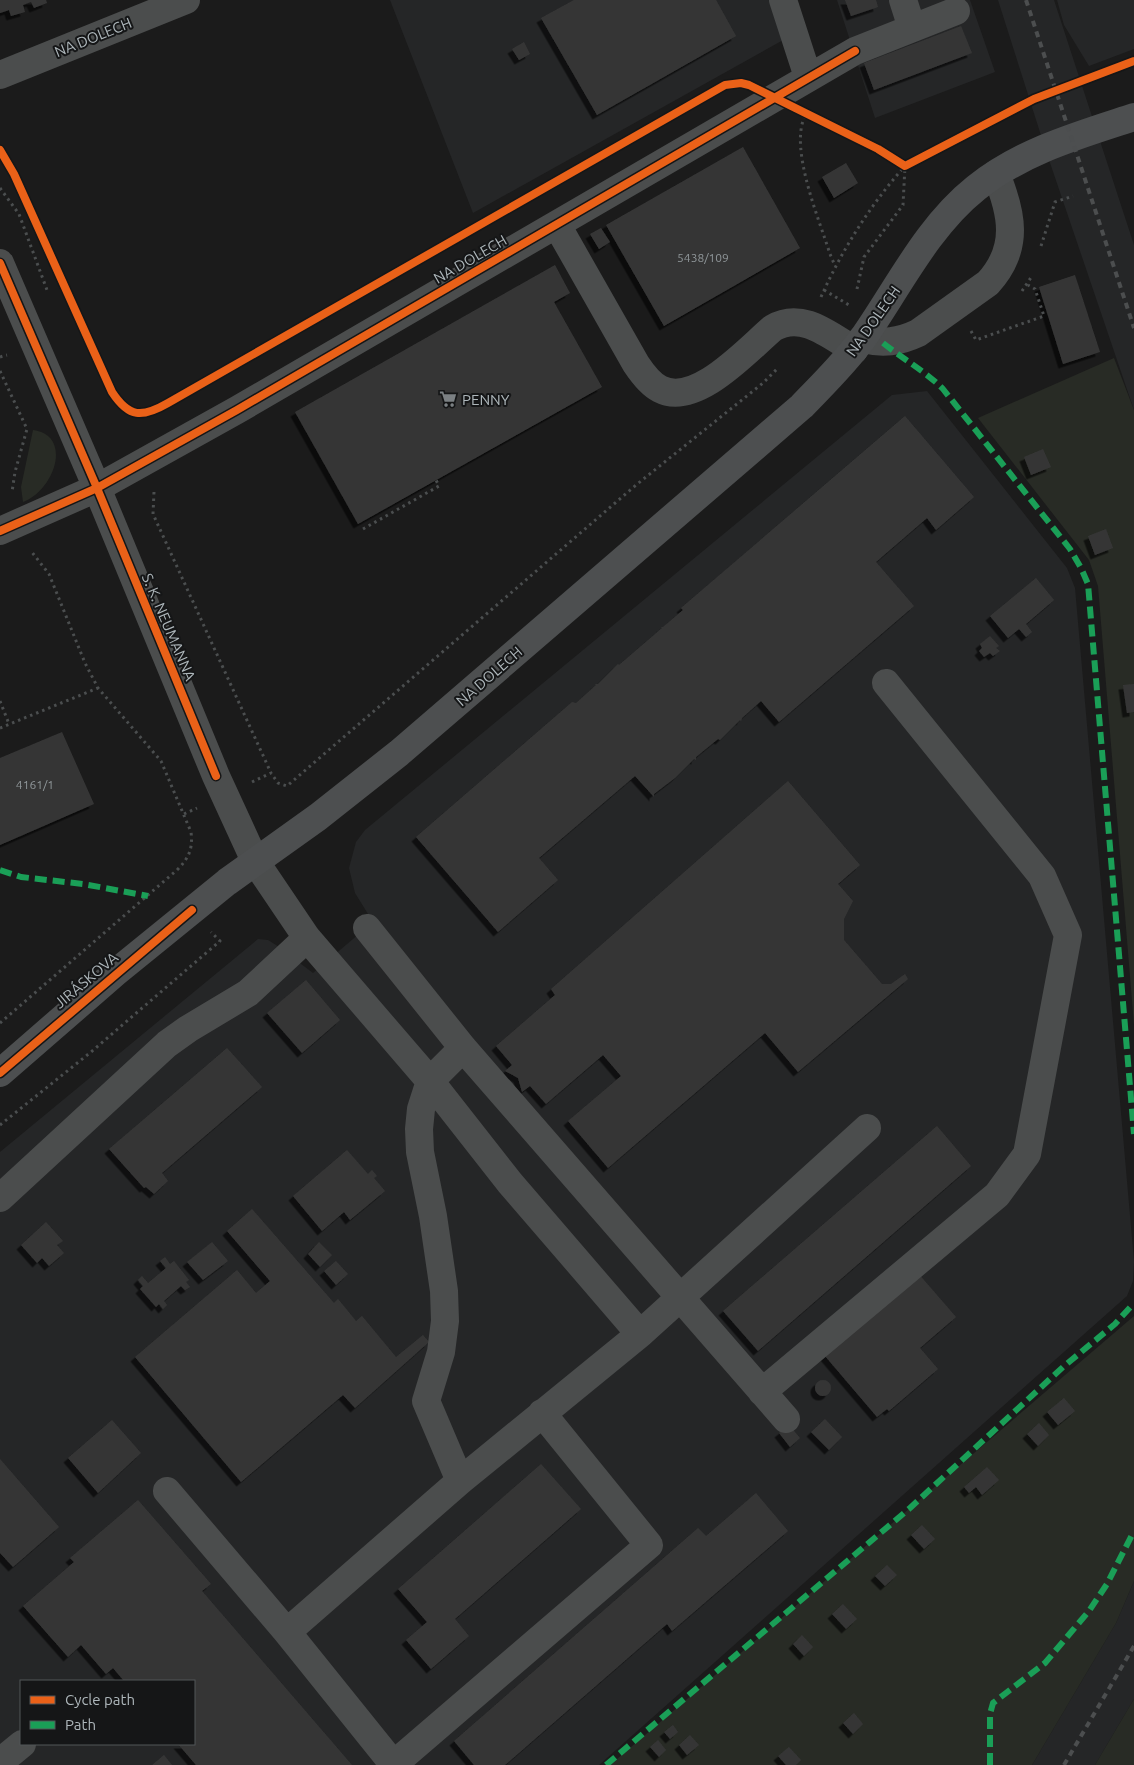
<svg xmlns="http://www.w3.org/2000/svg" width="1134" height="1765" viewBox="0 0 1134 1765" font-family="Ubuntu,sans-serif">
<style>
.built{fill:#252627;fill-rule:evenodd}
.green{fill:#282b25}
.building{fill:#363636;filter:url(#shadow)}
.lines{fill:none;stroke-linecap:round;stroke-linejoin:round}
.path{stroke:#4b4e4f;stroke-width:3;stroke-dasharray:2.5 4;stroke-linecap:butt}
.minor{stroke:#4b4d4d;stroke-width:28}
.major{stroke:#4d4f50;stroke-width:28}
.rail{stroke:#4c4e4f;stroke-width:4;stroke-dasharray:6 5;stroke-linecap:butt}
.quiet{stroke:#1a9f57;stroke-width:6;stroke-dasharray:12 6;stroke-linecap:butt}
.cycleway-casing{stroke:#151617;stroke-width:11}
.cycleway{stroke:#ea6118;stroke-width:8}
.labels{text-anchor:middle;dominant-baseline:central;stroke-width:4;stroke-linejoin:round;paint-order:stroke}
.number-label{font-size:12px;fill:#90979a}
.street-label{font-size:15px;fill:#aeb7bb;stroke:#151617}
.poi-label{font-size:15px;fill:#aeb7bb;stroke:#151617;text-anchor:start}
</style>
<defs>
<filter id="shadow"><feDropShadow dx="-4.5" dy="4.5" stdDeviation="0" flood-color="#0009"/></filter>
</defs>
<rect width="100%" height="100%" fill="#1b1b1b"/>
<path class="built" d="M390,0h382l13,39 -312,174z
M837,0h133l25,72 -120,46z
M998,0h56l80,245v165l-89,-262z
M1057,0h77v49l-45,17 -25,-41z
M927,391l140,177 8,20 59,673 -1,20 -6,15 -528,469h-599v-613l258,-213 10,1 8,5 37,28 60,-51 -18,-29 -6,-25 7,-26 9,-12 527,-435zM21,1681h173v63h-173z
M1134,1581v118l-39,66h-63l84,-142z"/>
<path class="green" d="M1114,358l20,52v615l-36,-439 -9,-26 -111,-142z
M33,430c40,5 22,60 -10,72l-2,-15z
M1134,1316v265l-18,42 -84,142h-422z
M1134,1699v66h-39z"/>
<path class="building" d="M0,0h46l1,3 -13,5 -3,-6 -8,3 2,7 -14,4 -2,-6 -9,3z
M574,0h142l20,36 -139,79 -56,-97z
M845,0h31l2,7 -27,9z
M961,26l11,27 -98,37 -10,-27z
M524,42l6,12 -11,6 -7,-11z
M743,147l57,101 -136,78 -58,-101z
M846,163l12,20 -24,15 -12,-21z
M601,228l9,14 -11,7 -9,-15z
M555,265l15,28 -16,9 48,85 -244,137 -63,-112z
M1075,275l25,77 -37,12 -24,-77z
M905,416l69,81 -38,33 -9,-12 -51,44 38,44 -135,116 -18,-21 -19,17 -1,3 -1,-1 -20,20 -2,-1 -22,18v3l-2,-1 -19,19 -21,16v3l-19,-21 -96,82 19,22 -60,52 -82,-95 156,-135 4,1 20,-18 -1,-1h3l20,-20 1,1 43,-37 -1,-1h2l20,-17 -2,-2z
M1043,449l8,18 -20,8 -7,-18z
M1106,529l7,19 -18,7 -7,-19z
M1036,578l18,22 -28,24 6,8 -6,5 -7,-8 -11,9 -18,-22z
M990,636l9,10 -3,2 4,3 -7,5 -3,-3 -6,4 -5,-6 3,-3 -2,-4z
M1134,684v28l-7,1 -4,-28z
M62,732l32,72 -94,41v-87z
M788,781l72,84 -22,19 15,17 -9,18v21l38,44h9l14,-10 3,5 -110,93 -33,-39 -157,135 -40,-47 53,-45 -18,-21 -57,49 -16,-18 -8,6 -4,-14 -13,-7 7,-6 -16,-19 59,-51 -4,-6z
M306,980l34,40 -38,33 -35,-40z
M227,1048l35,39 -100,86 6,8 -14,13 -8,-7 -2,1 -35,-39z
M937,1126l34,40 -213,185 -35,-40z
M347,1150l21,24 4,-4 5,6 -3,2 11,13 -35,29 -6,-8 -22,19 -29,-35z
M252,1209l82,94 4,-4 18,22 6,-5 34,41 27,-22 6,7 -74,66 -12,-13 -102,87 -106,-125 102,-87 19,23 14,-12 -43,-50z
M46,1222l17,19 -6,4 7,8 -15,13 -7,-8 -5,5 -16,-18z
M212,1242l16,19 -25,19 -16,-18z
M319,1242l13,13 -12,12 -12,-13z
M165,1257l5,7 4,-3 15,19 -3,2 4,5 -5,3 -4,-4 -17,15 3,4 -4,4 -4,-5 -3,3 -16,-18 3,-3 -5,-6 4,-4 6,7 18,-15 -6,-7z
M336,1261l12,13 -12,11 -12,-14z
M917,1272l39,45 -36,31 18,21 -49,42 -2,-2 -10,8 -52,-61z
M815 1388a8 8 0 1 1 16 0a8 8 0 1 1-16 0Z
M1064,1398l11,13 -17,14 -11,-13z
M825,1419l17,18 -13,13 -18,-18z
M112,1420l29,33 -43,40 -30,-35z
M1039,1423l10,12 -11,11 -11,-12z
M789,1425l11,13 -10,9 -11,-14z
M0,1459l59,68 -46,40 -13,-14z
M541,1464l40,45 -126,110 14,17 -38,33 -25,-29 21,-18 -29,-33z
M987,1467l12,13 -17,15 -6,-8 -7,6 -5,-6z
M756,1493l32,38 -116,100 -5,-7 -162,141h-31l-20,-24 244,-213 8,8z
M138,1500l73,84 -9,7 150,174h-156l-18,-21h16v-63h-70l-11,-13 -7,6 -25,-29 -13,12 -45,-51 51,-44 -4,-4z
M922,1525l13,14 -11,10 -13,-14z
M887,1565l10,10 -12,11 -10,-10z
M843,1604l14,15 -11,10 -14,-15z
M802,1635l11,12 -9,9 -11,-12z
M854,1713l9,11 -10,10 -10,-11z
M673,1725l5,7 -8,7 -6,-7z
M690,1735l9,10 -12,10 -8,-10z
M658,1740l8,10 -7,7 -9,-10z
M789,1747l12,13 -5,5h-10l-8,-9z
M164,1755l8,10h-20z"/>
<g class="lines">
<path class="path" d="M805,116c-16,32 14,103 25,138l5,12
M0,188l19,26 28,76
M1041,246l14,-44 18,-6
M857,289l7,-32 39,-52 2,-39
M824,290l25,15
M1022,291l10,-15
M821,297c21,-47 49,-92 84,-131
M971,331l5,9 68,-24 -9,-27 -7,-4
M0,357l7,-2
M0,371l27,58 -12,43 -3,20
M154,492l-1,22 118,259
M363,529l76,-43 -3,-6
M0,701l9,23
M0,728l98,-40
M252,782l19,-9 7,10 9,3 349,-301 127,-102 14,-14
M184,814l13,-6
M0,1023l177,-153c12,-12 16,-21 14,-38l-30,-71 -63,-73 -13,-25 -36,-89 -18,-23
M0,1125l91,-73 129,-111 -9,-9"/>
<path class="minor" d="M783,0l25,77
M903,0l9,28
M0,75l186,-75
M557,225l79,139c6,9 14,20 24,25 36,19 88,-40 113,-61 29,-17 56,7 81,22
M0,263l97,225 119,288 39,85 52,77 123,143 80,102 130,151
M862,339c21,5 37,3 56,-6l70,-50c32,-35 24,-70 8,-109
M0,531l97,-43 140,-78 618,-359 101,-40
M367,928l96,120 323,371
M0,1198l167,-154 21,-15 60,-36 59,-55
M762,1392l235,-197 30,-41 41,-219 -26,-59 -156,-193
M460,1481l-34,-80 15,-49 4,-31 -1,-30 -11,-75 -13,-64 -1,-23 2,-20 9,-28 33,-33
M167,1491l120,141
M0,1762l22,-18
M394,1764l255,-219 -107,-132
M394,1765l-107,-133 173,-151 180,-147 227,-206"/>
<path class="major" d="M0,1073l115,-100 112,-91 91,-65 81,-64 403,-347c21,-22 43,-43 61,-68 35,-50 64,-111 113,-150 46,-37 103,-53 158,-71"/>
<path class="rail" d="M1026,0l108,328
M1064,1765l70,-119"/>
<path class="quiet" d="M883,343c20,16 42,28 60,46l127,160 11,19 7,16 46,550
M0,870l21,7 62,7 65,12
M606,1765l304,-257 153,-141 52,-43 19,-21
M990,1765v-51l3,-11 52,-40 44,-52 18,-27 27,-53"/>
<g class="cycleway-casing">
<path id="cycleway" d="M0,150l14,24 98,218c17,26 30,26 56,11l557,-318 16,-2 8,2 129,64 27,17 129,-67 100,-38
M0,263l97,225 119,288
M0,531l97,-43 140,-78 618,-359
M0,1073l192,-163"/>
</g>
<use href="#cycleway" class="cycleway"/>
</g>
<defs>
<g id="supermarket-bare" transform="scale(1.35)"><path d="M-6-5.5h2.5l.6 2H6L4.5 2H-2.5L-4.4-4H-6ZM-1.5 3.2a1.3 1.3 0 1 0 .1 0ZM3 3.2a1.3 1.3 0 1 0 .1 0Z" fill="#7b8083" stroke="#151617" stroke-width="2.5" paint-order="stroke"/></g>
</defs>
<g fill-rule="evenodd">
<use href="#supermarket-bare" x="448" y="399"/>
</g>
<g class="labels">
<g class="number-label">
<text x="703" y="257">5438/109</text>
<text x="35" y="784">4161/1</text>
</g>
<g class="street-label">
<text transform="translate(93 37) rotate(-22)">NA DOLECH</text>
<text transform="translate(470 259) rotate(-30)">NA DOLECH</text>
<text transform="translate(873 321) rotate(-55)">NA DOLECH</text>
<text transform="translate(169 627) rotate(67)">S. K. NEUMANNA</text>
<text transform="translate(489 676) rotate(-41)">NA DOLECH</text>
<text transform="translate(86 980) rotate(-40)">JIRÁSKOVA</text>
</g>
<g class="poi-label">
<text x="462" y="399">PENNY</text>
</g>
</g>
<rect x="20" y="1680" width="175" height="65" fill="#151617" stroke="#525659"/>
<rect x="30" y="1696" width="25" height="8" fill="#ea6118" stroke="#525659"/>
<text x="65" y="1705" font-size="15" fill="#aeb7bb">Cycle path</text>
<rect x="30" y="1721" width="25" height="8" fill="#1a9f57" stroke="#525659"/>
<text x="65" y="1730" font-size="15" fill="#aeb7bb">Path</text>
</svg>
